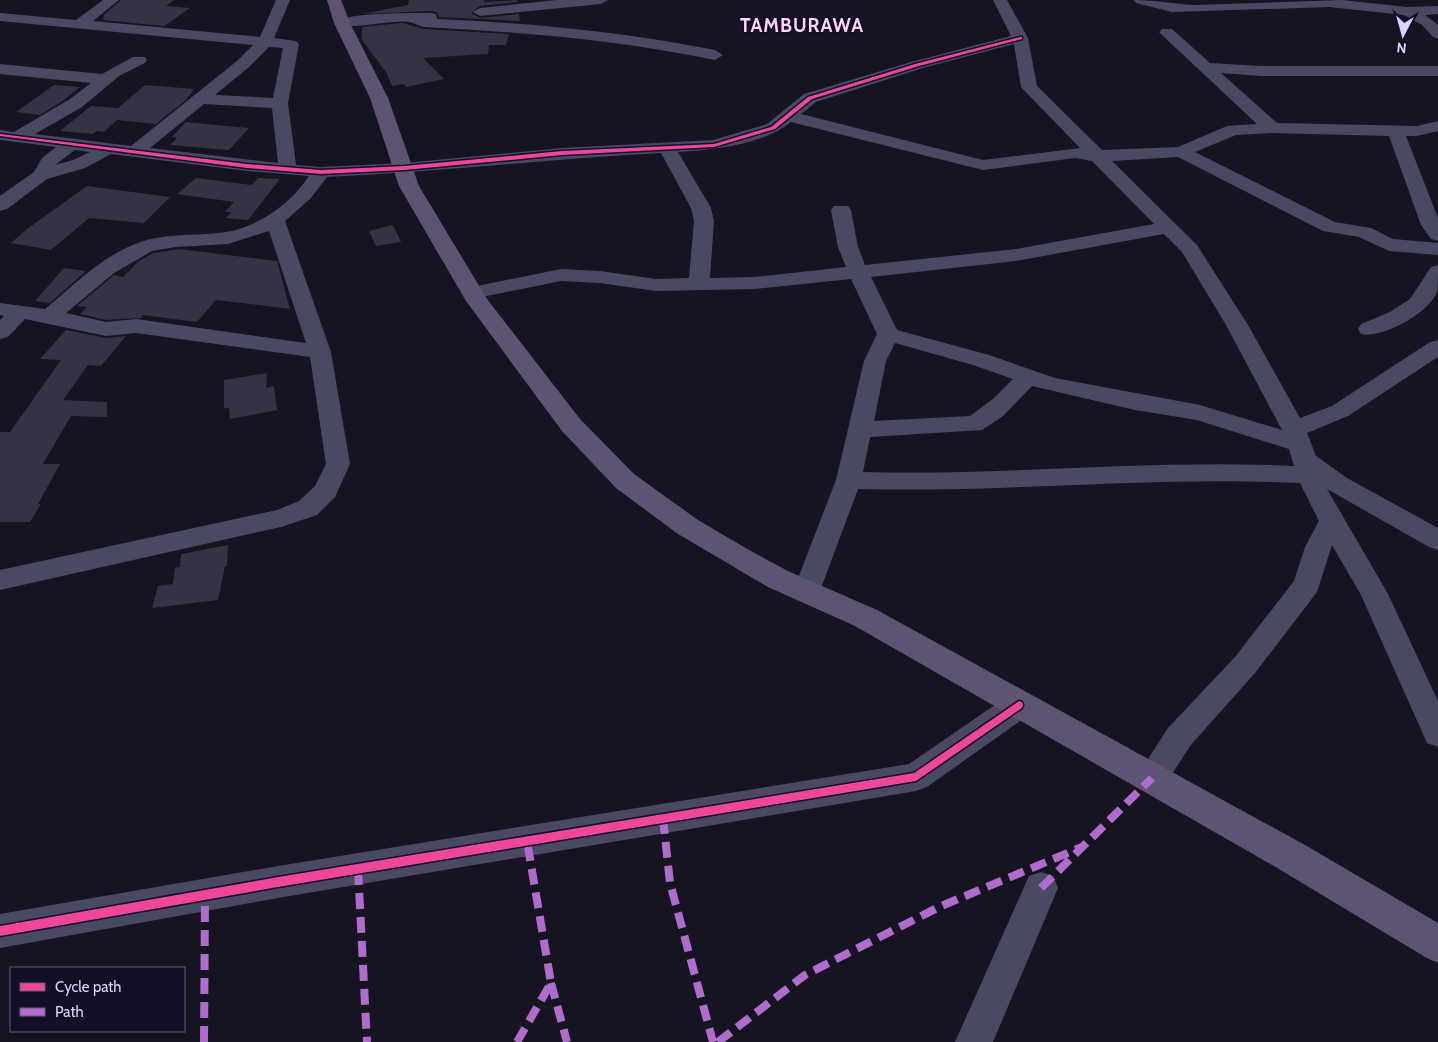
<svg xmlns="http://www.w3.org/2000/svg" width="1438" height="1042" viewBox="0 0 1438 1042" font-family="Cabin,sans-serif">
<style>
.building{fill:#343243}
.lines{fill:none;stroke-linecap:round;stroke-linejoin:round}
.minor{fill:#4a4962;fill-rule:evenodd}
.major{fill:#5e5373;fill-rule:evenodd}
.quiet{stroke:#b06ccc;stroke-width:8;stroke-dasharray:16 8;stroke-linecap:butt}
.cycleway-casing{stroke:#130f26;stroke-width:3}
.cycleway{fill:#ed469a;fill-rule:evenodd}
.labels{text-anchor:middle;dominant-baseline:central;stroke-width:4;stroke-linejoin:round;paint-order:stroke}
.far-district-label{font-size:19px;font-weight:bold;letter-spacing:1px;fill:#ffd6f0;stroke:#130f26}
</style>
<rect width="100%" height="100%" fill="#161421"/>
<path class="building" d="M121,0h53l-8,6 24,2 -26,18 -61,-6 1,-5z
M409,0h75l1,2 32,-2v2l-37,4 -9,7 9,5 39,-4 1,7 -81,-4 -3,-5 -5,-1 -70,3 47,-9z
M402,23l22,6 85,5 -3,11h-17l-1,9 -65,4 21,21 -38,8 -2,-3 -12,2 -6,-14 -24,-32v-13z
M54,85l26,2 -16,13 -24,15 -24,-3z
M145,85l49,4 -8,11 -30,24 -39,-4 -13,12 -7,-1 -4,3 -33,-3 31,-25 27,2z
M186,122l63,6 -20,22 -59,-5 7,-7 -5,-1z
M196,178l56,7 6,-7 22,1 -32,41 -22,-2 5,-6h-6l9,-10 -57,-8z
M87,186l83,11 -26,26 -55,-5 -38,32 -40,-7 16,-14z
M393,225l8,17 -25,4 -7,-15z
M179,249l98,12 13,48 -74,-9 -19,22 -54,-7 -2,3 -35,2 -26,-6 7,-7 -10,-1 37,-31 9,2 16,-16 14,-8z
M64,268l22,3 -36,32 -15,-2z
M66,330l40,8 20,-2 -25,30 -13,-1 -25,35 44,2v15l-36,-1 -28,48h17l-22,40h3l-11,18h-30v-90h10l51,-72 -21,-1z
M267,373l-1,15 8,-2 3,24 -47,9 -1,-11h-5v-28z
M228,545l-1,21h-2l-7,34 -66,8 6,-22 15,-2 2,-16 5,-1 1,-13z"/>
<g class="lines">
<path class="minor" d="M103,0h16l-26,21 167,16 16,-37h14l-16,38 22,3 3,3 -11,59 8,62 25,2 83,-4 158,-15 151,-8 54,-16 37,-30 107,-32 100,-26 -18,-36h14l21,38 9,48 65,64 76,-3 49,-21 30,-2 -95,-89 -3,-3 3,-3h10l38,34 51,3h177v10h-177l-40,-3 56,50 140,3 21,-5v10l-21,5h-11l32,82v23l-7,-2 -10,-14 -32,-89 -117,-3 -36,2 -41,17 140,70 36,6 22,11 45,4v12l-49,-4 -30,-14 -36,-6 -145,-74 -66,4 85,84 51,80 52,93 32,-12 98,-64 8,-2v17l-90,59 -41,17 9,23 31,22 91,50v22l-9,-3 -102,-58 61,105 50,107v46l-11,-4 -66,-148 -29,-50 -15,47 -62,81 -65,73 -27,42 -11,4 -11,-4 -5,-10 32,-50 67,-71 59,-76 11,-34 14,-26 -19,-38c-147,-7 -294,10 -442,6l-41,110 -10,3 -10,-3 -4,-8 43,-111 28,-119 13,-27 -26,-55 -97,10 -98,2 -56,-8 -39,-2 -89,18 -7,-2 -4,-4 4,-4 7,-2 89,-18 39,2 56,8 33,-1 5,-57 -3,-13 -30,-55c-112,6 -223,19 -334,24l-17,22 -25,22 46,131 19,112 -15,33 -18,18 -36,12 -281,63v-20l277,-60 22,-9 16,-15 11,-22 -16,-107 -174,-24 -30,3 -81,-17 -17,18 -8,2v-19l4,-4 -4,-1v-12l45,6c29,-24 57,-53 93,-66 26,-10 52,-7 80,-10 36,-3 71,-27 91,-57l-62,-5 -136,-17 -26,14 -38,11 -40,30 -7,2v-15l34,-24 8,-14 14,-11 -56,-7v-10l14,2 56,-33 21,-16 -91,-9v-10l102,10 31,-17h12l2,3 -2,3 -26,13 -37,31 -47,27 96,12 106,-85 16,-16 -253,-24v-8l76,7zM1014,44l7,43 59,61 -97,12 -182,-46 15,-12 107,-34zM269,47l14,1 -10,50 -58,-3 34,-28zM204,104l68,4 6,55 -128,-15zM791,122l192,48 92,-12 17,3 62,63 -138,25 -151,16 -7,-18 -7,-37 -3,-4h-14l-3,4 7,37 8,20 -92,10 -44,1 4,-57 -3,-13 -33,-56c35,-2 85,-7 113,-30zM75,150l15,2 -17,8 -18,5zM269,231l37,112 -170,-24 -30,3 -40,-9 48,-40 38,-22 24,-4 52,-3zM1164,234l18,18 44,73 56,105 -82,-25 -145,-27 -66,-23 -92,-25 -26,-53 145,-16zM895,343l78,22 40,14 -19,19 -24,18 -96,5 12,-60zM1032,386l103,24 62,10 92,29 5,17c-144,-7 -287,10 -431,6l7,-35 112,-7 21,-14z
M557,0h51l-7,4 -121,12 -7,-4 7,-4z
M1134,0c21,0 40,4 61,5l147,-5 65,7 31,-1v8l-13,1 13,10v14l-5,-2 -11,-12 -18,-10 -75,-8 -157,5 -36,-9z
M431,13l5,1 1,5c94,4 186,13 278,31l8,5 -8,5c-96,-20 -193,-28 -291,-33 -5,-1 -10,-4 -15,-5 -15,-3 -68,10 -74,1 8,-11 80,-10 96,-10z
M1438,265c0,8 0,20 -1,27 -8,21 -55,47 -76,42l-3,-5 3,-5 29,-12 20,-13 21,-32z
M1019,692l11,4 4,9 -4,9 -103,73 -11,4 -638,107 -278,50v-34l278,-48 631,-102 99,-68z
M1041,872l12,4 5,12 -65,154h-38l74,-166z"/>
<path class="major" d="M327,0h14l9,23 38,75 31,88 68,113 93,120 54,55 64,46 51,30 39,21 89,39 428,235 133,78v40l-13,-6 -146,-88 -424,-243 -87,-39 -39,-23 -51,-30 -62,-46 -54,-57 -96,-130 -67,-115 -29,-88 -36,-75z"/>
<path class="quiet" d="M663,818l7,65 43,159
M358,869l9,173
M1041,888l111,-110
M551,983l16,59
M204,1042l1,-147
M517,1042l34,-59 -24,-142
M718,1042l87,-67 134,-68 143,-60"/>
<g class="cycleway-casing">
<path id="cycleway" d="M1020,37h2v2l-103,27 -107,33 -37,30 -61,18 -152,8 -158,15 -83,4 -74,-6 -247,-32v-2l247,30 74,6 83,-4 158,-15 152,-7 57,-17 37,-30 107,-33z
M1019,701l3,1 1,3 -1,3 -106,73 -638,106 -278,49v-10l278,-49 636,-104z"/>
</g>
<use href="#cycleway" class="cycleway"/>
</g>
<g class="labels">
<g class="far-district-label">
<text x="802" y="25">TAMBURAWA</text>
</g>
</g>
<rect x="10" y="967" width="175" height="65" fill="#130f26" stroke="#625e7d"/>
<rect x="20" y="983" width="25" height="8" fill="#ed469a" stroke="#625e7d"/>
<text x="55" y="992" font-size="15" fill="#d9d4ff">Cycle path</text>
<rect x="20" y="1008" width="25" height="8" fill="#b06ccc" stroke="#625e7d"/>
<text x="55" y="1017" font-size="15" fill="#d9d4ff">Path</text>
<g transform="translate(1403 35) rotate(186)" stroke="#130f26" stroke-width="4" paint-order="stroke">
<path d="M0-4L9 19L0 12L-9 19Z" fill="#d9d4ff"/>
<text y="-8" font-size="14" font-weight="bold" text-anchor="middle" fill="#d9d4ff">N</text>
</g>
</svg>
